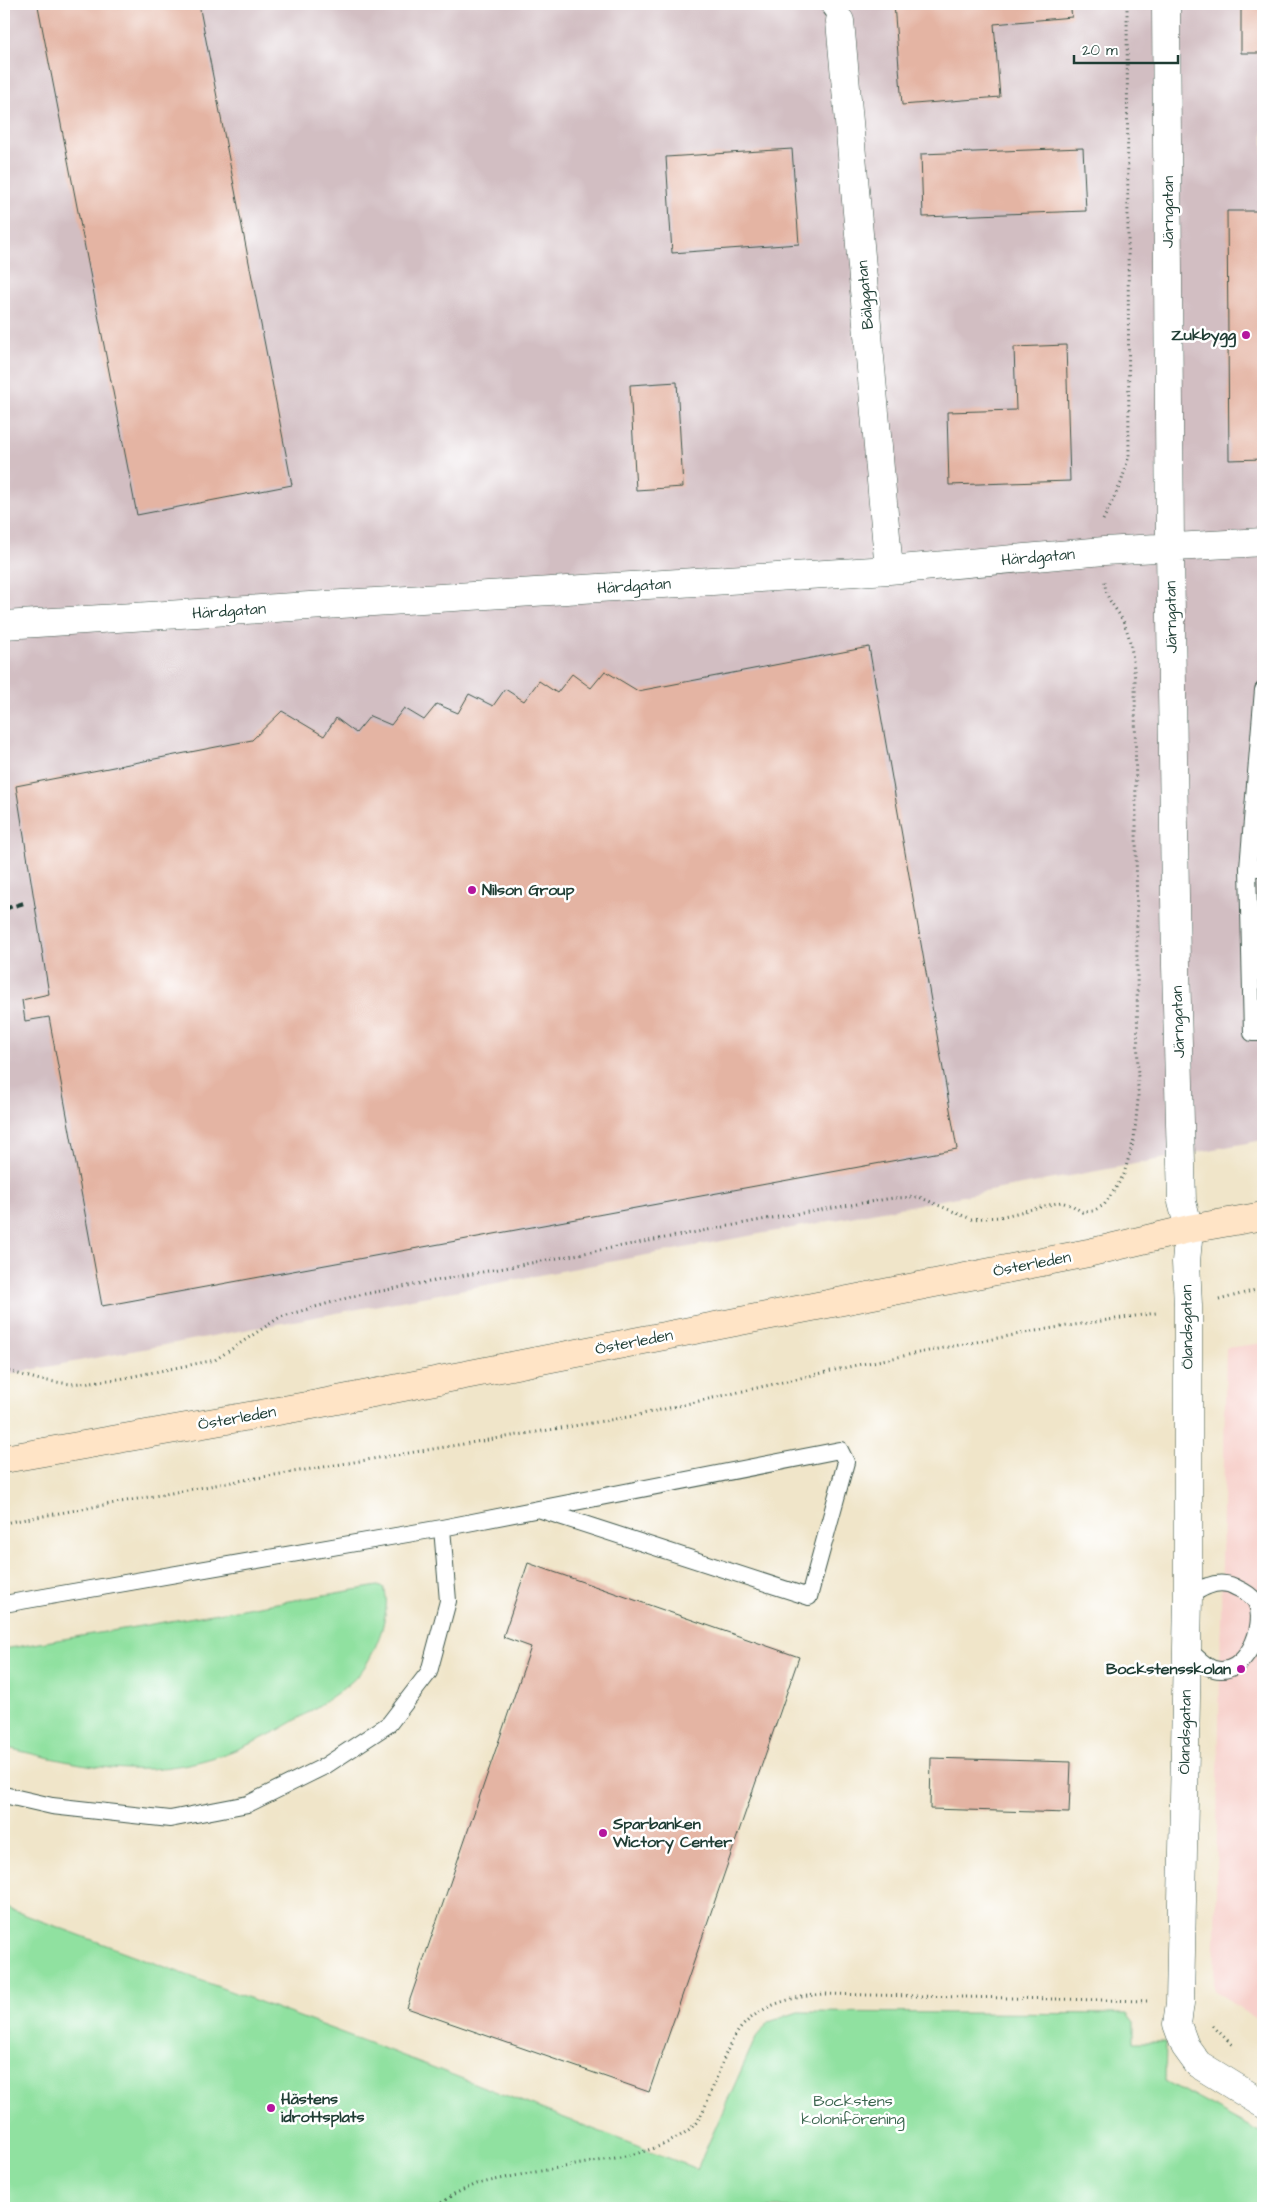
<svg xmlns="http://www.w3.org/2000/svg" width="1267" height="2212" viewBox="0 0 1267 2212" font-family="'Architects Daughter',sans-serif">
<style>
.built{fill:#f7d0cb}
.industrial{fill:#d2bec2}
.green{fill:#90e1a0;stroke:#588f6a}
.building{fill:#e4b4a3}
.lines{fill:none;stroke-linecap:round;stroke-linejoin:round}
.service-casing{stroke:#3e564a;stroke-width:18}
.minor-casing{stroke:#3e564a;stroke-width:29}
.secondary-casing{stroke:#3e564a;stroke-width:29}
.path{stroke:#3e564a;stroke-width:3;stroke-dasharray:1 4;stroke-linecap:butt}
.service{stroke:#fff;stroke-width:16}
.minor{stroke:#fff;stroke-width:28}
.secondary{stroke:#ffe4c6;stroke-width:28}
.rail{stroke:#1f3d34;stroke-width:4;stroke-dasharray:8 4;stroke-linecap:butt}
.poi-dot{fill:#b5179e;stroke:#fff;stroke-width:2}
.labels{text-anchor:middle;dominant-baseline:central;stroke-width:5;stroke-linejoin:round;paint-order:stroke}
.street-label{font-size:16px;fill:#1f3d34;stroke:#fff}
.poi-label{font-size:16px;font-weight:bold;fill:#1f3d34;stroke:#fff;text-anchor:start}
.park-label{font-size:16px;fill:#3b664f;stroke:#fff}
</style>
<rect width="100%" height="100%" fill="#fff"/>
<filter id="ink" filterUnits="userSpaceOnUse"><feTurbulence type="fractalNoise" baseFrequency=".02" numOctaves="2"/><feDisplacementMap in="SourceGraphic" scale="10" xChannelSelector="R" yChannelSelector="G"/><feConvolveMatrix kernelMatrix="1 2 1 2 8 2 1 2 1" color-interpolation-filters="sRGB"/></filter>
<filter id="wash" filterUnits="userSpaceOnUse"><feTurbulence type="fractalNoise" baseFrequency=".0096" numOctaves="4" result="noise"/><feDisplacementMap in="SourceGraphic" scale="20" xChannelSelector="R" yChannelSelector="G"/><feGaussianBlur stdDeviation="1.12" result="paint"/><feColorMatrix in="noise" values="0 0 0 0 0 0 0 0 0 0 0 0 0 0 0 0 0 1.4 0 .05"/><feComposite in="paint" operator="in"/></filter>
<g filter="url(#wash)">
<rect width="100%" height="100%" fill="#f0e5c9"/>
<path class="built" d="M1263,1343v681l-49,-34 12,-642z"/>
<path class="industrial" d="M4,4h1259v1136l-1259,235z"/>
<path class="green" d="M378,1586l6,2c5,13 1,28 -2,41 -5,15 -12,32 -22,44 -12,14 -30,25 -45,35 -56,37 -119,64 -188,61 -38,-1 -87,-13 -123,-22v-98z
M4,1907l376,140 317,122 59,-132 13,-15 29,-10 329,2 7,9v19h32l-1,39 98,53v74h-1259z"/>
<g id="blocks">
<path class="building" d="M50,4h149l93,481 -155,30 -99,-509z
M894,4h176l2,13 -78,7 6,73 -98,8z
M1241,4h22v49h-22z
M1083,148l3,63 -163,6 -2,-63z
M792,149l7,95 -127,9 -6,-96z
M1227,211h36v248l-34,1z
M1066,345l4,136 -121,4 -2,-73 69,-2 -2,-63z
M677,382l6,105 -47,3 -6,-105z
M869,647l88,502 -855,157 -53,-289 -24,4 -3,-21 27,-6 -33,-208 236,-46 30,-29 42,25 12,-18 20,15 14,-17 21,9 13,-17 20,12 13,-16 21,9 11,-19 24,12 12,-17 19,12 15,-20 18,12 15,-19 19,14 14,-17 33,20z
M528,1563l271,94 -150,435 -242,-84 124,-361 -28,-10z
M931,1758l140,4 -2,51 -139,-4z"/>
</g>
</g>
<g filter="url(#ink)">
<use href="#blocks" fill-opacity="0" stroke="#3e564a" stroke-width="1"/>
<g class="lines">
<g class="service-casing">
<path id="service" d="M828,4l12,17
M1263,690l-15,178 4,165h11
M1248,868h15
M4,1604l438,-76 398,-78 6,12 -37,135 -268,-87
M1186,1648c8,6 19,19 28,21 31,9 53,-43 42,-67 -4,-6 -12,-11 -19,-14 -8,-5 -19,-6 -29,-2 -7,2 -14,8 -20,11
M4,1795l48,11 118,13 78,-15 77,-38 64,-42 40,-52 19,-71 -6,-73"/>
</g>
<g class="minor-casing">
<path id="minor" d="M1166,4l4,543 6,419 6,236 7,27 -3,33 2,44v291l-8,406 -3,21 8,22 13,18 65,40
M840,21l49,549
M4,625l885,-55 215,-19 159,-9"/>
</g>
<g class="secondary-casing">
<path id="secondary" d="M4,1459l308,-54 776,-152 101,-24 74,-13"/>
</g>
<path class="path" d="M1103,520l18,-37 8,-27 -2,-452
M1219,1300l44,-12
M4,1370l36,10 31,4 48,-5 96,-19 65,-43 74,-21 418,-78 121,-20 26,-1 52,22 29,-2 61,-15 12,4 9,6 11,-1 11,-6 13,-19 7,-12 10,-35 4,-39 -3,-420c-2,-19 -3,-39 -11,-57 -8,-17 -19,-22 -19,-42
M4,1523l228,-41 402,-66 223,-51 97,-19 93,-17 109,-16
M1213,2026l20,20
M433,2208l21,-14 23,-10c31,-7 62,-13 93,-18 40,-8 90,-11 122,-39 11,-10 15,-27 21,-40 6,-15 11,-31 19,-46 19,-35 57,-44 93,-47l323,7"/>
<use href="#service" class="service"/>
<use href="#minor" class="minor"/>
<use href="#secondary" class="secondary"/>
<path class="rail" d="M4,909l20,-6"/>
</g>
</g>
<g class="poi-dot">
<circle cx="1246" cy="335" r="5"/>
<circle cx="472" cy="890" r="5"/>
<circle cx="1241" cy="1669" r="5"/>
<circle cx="603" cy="1833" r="5"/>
<circle cx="271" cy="2108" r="5"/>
</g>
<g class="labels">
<g class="street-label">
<text transform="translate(1168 212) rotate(-90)">Järngatan</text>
<text transform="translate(865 295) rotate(-95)">Bälggatan</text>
<text transform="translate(1038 557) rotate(-5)">Härdgatan</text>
<text transform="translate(634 586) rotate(-4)">Härdgatan</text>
<text transform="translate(229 611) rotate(-4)">Härdgatan</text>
<text transform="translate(1171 617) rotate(-91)">Järngatan</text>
<text transform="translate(1178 1022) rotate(-92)">Järngatan</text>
<text transform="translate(1032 1264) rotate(-11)">Österleden</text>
<text transform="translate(1187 1327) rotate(-91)">Ölandsgatan</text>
<text transform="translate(634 1342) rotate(-11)">Österleden</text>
<text transform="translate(237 1418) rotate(-10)">Österleden</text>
<text transform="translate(1185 1732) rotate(-89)">Ölandsgatan</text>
</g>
<g class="poi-label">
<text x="1236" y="335" text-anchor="end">Zukbygg</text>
<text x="482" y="890">Nilson Group</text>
<text x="1231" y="1669" text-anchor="end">Bockstensskolan</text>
<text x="613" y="1824">Sparbanken<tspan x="613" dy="18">Wictory Center</tspan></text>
<text x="281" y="2099">Hästens<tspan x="281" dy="18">idrottsplats</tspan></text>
</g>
<g class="park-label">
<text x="853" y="2101">Bockstens<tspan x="853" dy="18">koloniförening</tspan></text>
</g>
</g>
<rect width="1267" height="2212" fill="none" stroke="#fff" stroke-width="20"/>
<path d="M1074 55v8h104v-8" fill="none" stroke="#1f3d34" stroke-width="2.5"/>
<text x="1082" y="55" font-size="15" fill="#1f3d34" stroke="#ffffff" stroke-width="4" paint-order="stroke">20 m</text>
</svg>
